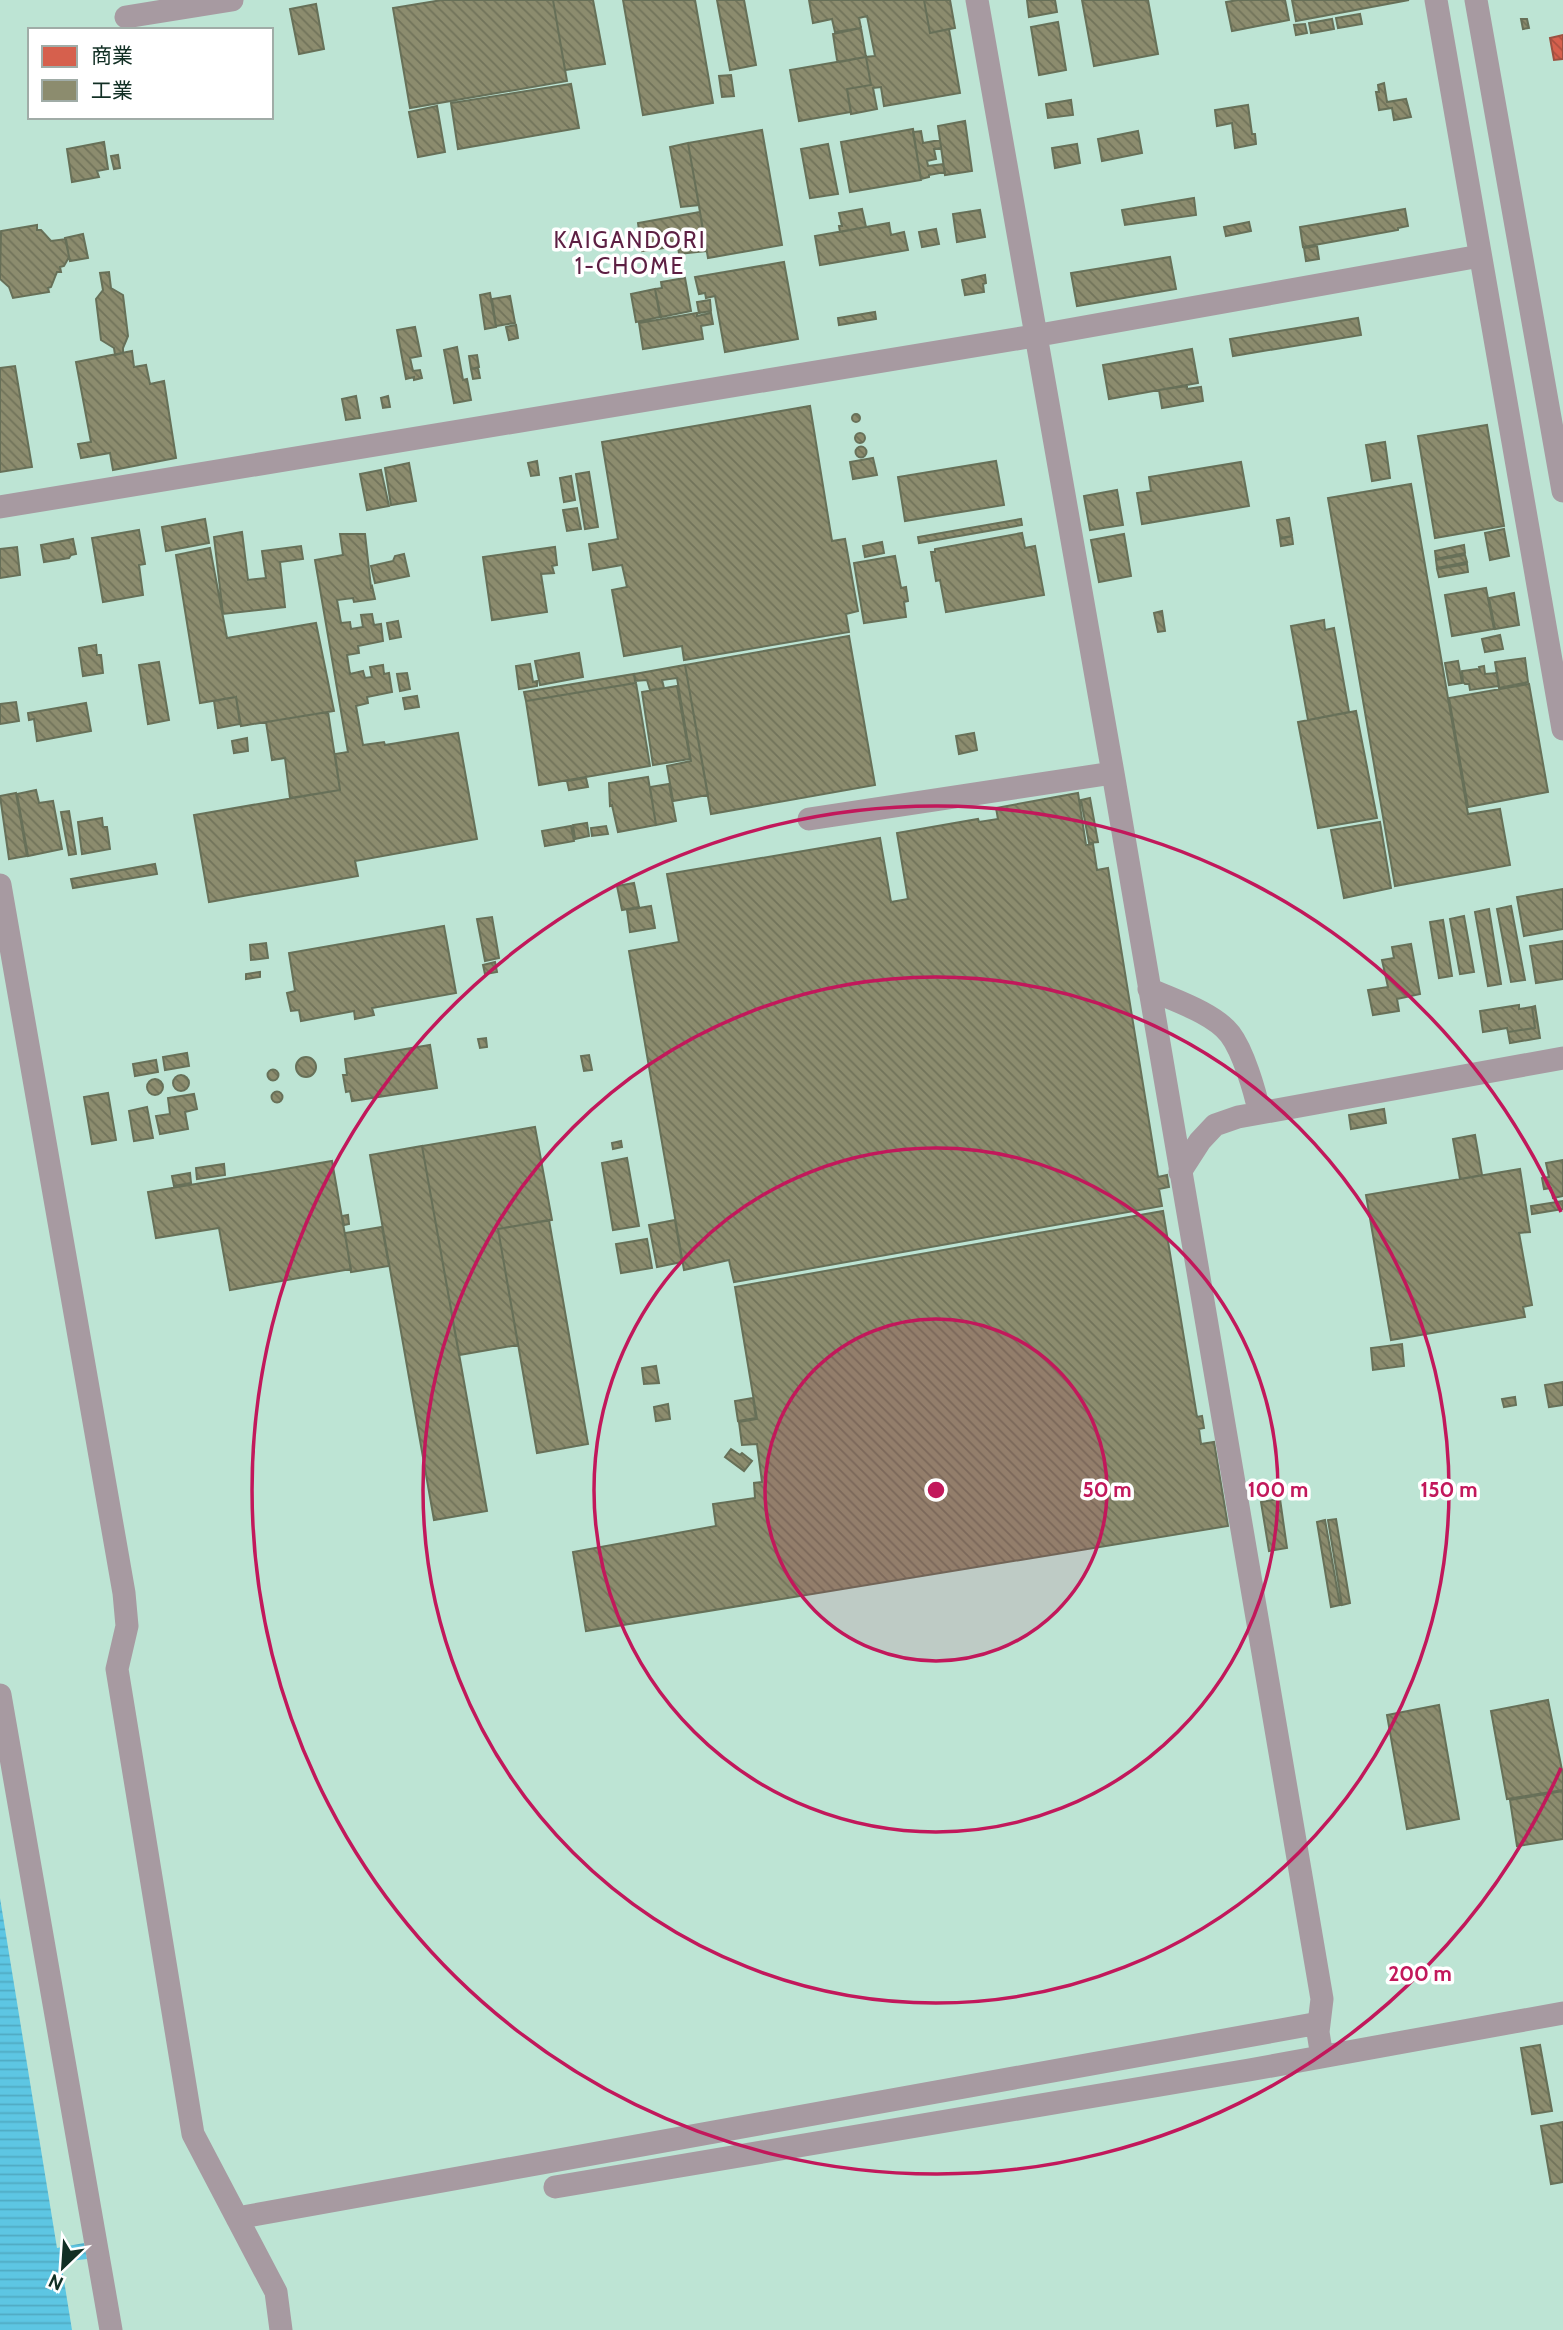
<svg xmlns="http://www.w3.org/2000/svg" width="1563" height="2330" viewBox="0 0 1563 2330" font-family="Cabin,'Noto Sans JP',sans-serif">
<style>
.water{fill:url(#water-rules)}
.shops{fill:url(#shops-back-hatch);stroke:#9b5141;stroke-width:2}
.industry{fill:url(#industry-back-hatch);stroke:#677058;stroke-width:2}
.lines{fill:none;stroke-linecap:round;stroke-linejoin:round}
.minor{stroke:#a79aa1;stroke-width:23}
.ring{fill:none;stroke:#c2185b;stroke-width:3.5}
.labels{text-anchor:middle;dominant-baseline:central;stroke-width:7;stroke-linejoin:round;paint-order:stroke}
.neighbourhood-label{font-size:23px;letter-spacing:2px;fill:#5d1f43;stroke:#fff}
.centre{fill:#c2185b;stroke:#fff;stroke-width:3.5}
.ring-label{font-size:21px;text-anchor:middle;font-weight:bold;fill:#c2185b;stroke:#fff;stroke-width:7;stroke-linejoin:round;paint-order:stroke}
</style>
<defs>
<pattern id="water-rules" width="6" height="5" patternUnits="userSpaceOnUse" patternTransform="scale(1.75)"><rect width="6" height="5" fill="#5dc6e3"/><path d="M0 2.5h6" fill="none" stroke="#50aac3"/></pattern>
<pattern id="shops-back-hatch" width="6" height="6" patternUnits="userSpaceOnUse" patternTransform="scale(1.75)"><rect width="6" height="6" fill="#d6604d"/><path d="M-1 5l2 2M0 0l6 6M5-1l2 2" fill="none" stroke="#ac5040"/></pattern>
<pattern id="industry-back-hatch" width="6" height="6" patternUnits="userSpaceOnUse" patternTransform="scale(1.75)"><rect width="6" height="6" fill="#8c8c6e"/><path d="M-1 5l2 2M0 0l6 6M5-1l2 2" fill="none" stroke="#71735a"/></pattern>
</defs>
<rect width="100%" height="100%" fill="#bde4d4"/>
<path class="water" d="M0,1898l57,350 27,-5 3,16 -26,3 11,68h-72z"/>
<path class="shops" d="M1563,35v24l-9,1 -4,-22z"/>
<path class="industry" d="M442,0h111l14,81 -157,27 -17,-100z
M553,0h40l12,64 -40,6z
M623,0h72l18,103 -70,12z
M717,0h27l12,65 -26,5z
M809,0h115l6,33 19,-4 11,64 -76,13 -3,-19 -8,1 4,21 -26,5 -4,-25 24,-4 -5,-28 9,-1 -8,-40 -8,2 2,10 -26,4 -3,-13 -19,4z
M924,0h26l5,28 -25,5z
M1027,0h28l2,12 -28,5z
M1082,0h66l10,54 -64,12z
M1238,0h47l4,20 -57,11 -6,-29z
M1292,0h117l-113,21z
M316,4l8,45 -25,5 -9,-45z
M1360,14l2,10 -24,4 -2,-10z
M1332,19l2,10 -23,4 -2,-10z
M1521,19h6l2,9 -6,1z
M1058,22l8,48 -27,5 -8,-48z
M1305,24l2,9 -11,2 -2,-10z
M861,28l5,29 -26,5 -3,-2 -4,-26z
M866,57l5,28 -24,4 4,23 -52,9 -9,-51z
M731,75l3,21 -12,1 -3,-21z
M1384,83l3,19 19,-3 5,18 -17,3 -2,-12 -13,2 -3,-18h3l-1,-7z
M571,84l8,44 -121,21 -7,-46z
M1071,100l2,15 -25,3 -2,-14z
M1248,105l4,29h3l1,10 -21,4 -3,-25 -15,3 -2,-16z
M437,106l8,46 -27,5 -9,-45z
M965,121l7,50 -27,4 -7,-49z
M913,129l8,51 -71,12 -9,-50z
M762,130l20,115 -74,13 -20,-115z
M921,131l2,12 17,-3 1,8 -7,1 2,10 -9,2 1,5 15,-2 2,8 -16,3v2l-8,2 -8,-47z
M1138,131l4,22 -40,8 -4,-22z
M104,142l4,27 -11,2 2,6 -27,5 -5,-33z
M688,143l11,62 -18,2 -11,-60z
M828,144l10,50 -28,4 -9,-49z
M1077,144l3,19 -25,5 -3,-20z
M118,155l2,13 -6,1 -3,-13z
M1194,198l2,17 -71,10 -3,-15z
M862,209l4,18 -26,5 -1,-6h3l-3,-13z
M1405,209l3,17 -10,2v2l-95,17 -3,-20z
M980,210l5,27 -28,5 -4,-28z
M700,212l6,39 -27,3 -1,-8 -36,5 -4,-28z
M1249,222l2,9 -25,5 -2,-9z
M889,223l2,12 13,-3 4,18 -88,15 -5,-29z
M37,225v5h4l10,11 15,-2 3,18 -5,9 -4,1 1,5h-4l-6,15 -3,1 1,4 -36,6 -4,-11 -9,-8 1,-48z
M936,229l3,15 -17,3 -3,-15z
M83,234l5,24 -18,3 -5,-23z
M1317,246l2,13 -13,2 -2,-13z
M1170,257l6,32 -99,17 -6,-33z
M784,262l14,77 -73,13 -10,-56 -9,2 -1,-5 -6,1 -4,-17z
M109,272l2,16 12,7 5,41 -5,12v5l-8,2 -1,-7 -13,-8 -5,-41 7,-9 -3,-17z
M985,275l1,8 -3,1 1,8 -19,3 -3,-15z
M685,278l6,33 -30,6 -6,-28 7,-1 -1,-6z
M655,289l5,28 -24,5 -5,-28z
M490,293l6,34 -11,2 -5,-34z
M510,296l5,27 -19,3 -4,-27z
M710,300l1,11 -12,2 -2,-11z
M875,312l1,7 -37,6 -1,-7z
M697,313v3l14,-3 2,11 -12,2 2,13 -60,10 -4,-26z
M1358,318l3,17 -128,21 -3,-17z
M516,325l2,13 -9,2 -3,-13z
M415,327l6,29 -11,2 3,13 7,-1 2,8 -8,2v-3l-8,2 -9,-49z
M457,347l6,33 4,-1 4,21 -17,3 -10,-53z
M1192,349l6,34 -89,16 -6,-34z
M132,351l2,16 12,-2 4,19 14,-3 12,77 -63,12 -3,-17 -29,5 -3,-14 13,-2 -15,-80z
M477,355l2,12 -8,2 -2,-13z
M15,366l17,101 -32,5v-104z
M478,368l2,10 -7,1 -2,-10z
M1187,386v3l14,-2 2,14 -41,7 -3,-18z
M356,396l4,22 -14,2 -4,-21z
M388,396l2,11 -7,1 -2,-10z
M810,406l22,135 13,-2 13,72 -12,3 3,18 -165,28 -2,-14 -58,10 -12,-66 15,-3 -5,-22 -29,5 -4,-26 29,-5 -16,-97z
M852 418a4 4 0 1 1 8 0a4 4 0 1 1-8 0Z
M1487,425l17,101 -69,12 -17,-102z
M855 438a5 5 0 1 1 10 0a5 5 0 1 1-10 0Z
M1385,442l5,36 -18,3 -6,-36z
M855.5 452a5.5 5.5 0 1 1 11 0a5.5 5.5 0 1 1-11 0Z
M873,458l4,17 -24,4 -3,-17z
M537,461l2,14 -8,1 -3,-13z
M996,461l8,44 -99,16 -7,-44z
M1241,462l8,44 -107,18 -5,-31 14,-2 -2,-14z
M409,463l7,38 -25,4 -6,-37z
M381,470l8,36 -22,4 -7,-36z
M589,472l9,55 -13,2 -9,-55z
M571,476l4,24 -11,2 -4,-24z
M1411,484l57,330 32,-5 10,56 -115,21 -67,-388z
M1117,490l6,35 -33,5 -6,-34z
M577,508l4,21 -14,2 -4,-21z
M1289,518l3,18 -12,2 -3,-18z
M205,519l4,24 -43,8 -4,-24z
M1021,519l1,6 -103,18 -1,-6z
M1504,529l5,27 -19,4 -5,-27z
M139,530l6,34 -6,1 4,30 -40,7 -11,-64z
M242,532l6,48 18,-2 -4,-27 39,-5 2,13 -23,3 5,45 -62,7 -9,-77z
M1022,533l3,15 10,-2 9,49 -98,17 -6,-32 -4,1 -5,-29h4v-3z
M340,534h25l6,53 1,-1 3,13 -21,3 -1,-4 -16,2 4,23 9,-1 1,7 12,-2 -2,-12 11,-1 2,11 7,-1 2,17 -25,5 1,7 -12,2 3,19 13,-3 2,7 7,-1 -2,-10 13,-2 1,9 5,-1 3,19 -25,5 1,6 -12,3 7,39 21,-3 1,3 73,-12 19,106 -122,22 3,15 -149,26 -15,-87 146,-25 -5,-36 13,-2 -33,-192 28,-5z
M1124,534l7,42 -32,6 -8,-42z
M1292,536l1,8 -12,2 -1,-7z
M73,539l3,15 -5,1 -2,3 -25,4 -3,-17z
M882,542l2,11 -19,4 -2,-11z
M1464,545l1,8 -29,6 -1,-8z
M17,547l3,28 -20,3v-29z
M555,547l2,18 -5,1 2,7 -13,1 6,38 -55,8 -9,-63z
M210,548l17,90 89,-15 18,88 -93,15 -5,-29 -36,6 -24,-148z
M404,554l5,22 -34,7 -4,-17 22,-5 2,-5z
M1465,555l2,7 -30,6 -1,-8z
M895,556l6,32 5,-1 2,14 -4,1 2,15 -42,6 -10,-60z
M1467,564l1,8 -29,5 -2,-8z
M1486,588l8,41 -42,7 -7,-41z
M1514,593l5,32 -24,4 -6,-31z
M1162,611l3,20 -7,1 -4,-19z
M1324,620l1,10 9,-2 15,84 -41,8 -17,-94z
M398,621l3,16 -11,2 -3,-16z
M1500,635l3,14 -18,3 -3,-13z
M849,636l26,149 -164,29 -26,-149z
M96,645l1,10h4l2,18 -20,3 -4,-28z
M579,653l4,24 -43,8 -5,-24z
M1525,658l3,24 -29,6 -4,-26z
M1458,661l4,22 -13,2 -4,-22z
M159,662l10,58 -21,4 -9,-59z
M530,664l3,18 4,-1v5l-18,3 -3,-23z
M685,665l23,130 -35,6 -6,-35 24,-5 -14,-83 -15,2 2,8 -14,2 -3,-10 -12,1 -1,-7z
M1484,666l1,8 12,-1 2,13 -29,4 -1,-6h-4l-2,-2 -1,-11 15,-2 3,2 -1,-4z
M407,673l3,16 -10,2 -3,-17z
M634,674l2,9 -110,18 -2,-9z
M636,683l14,83 -111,19 -13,-84z
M1529,684l19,108 -80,15 -19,-109z
M677,686l13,73 -37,6 -11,-73z
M417,696l2,11 -14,2 -2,-11z
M236,697l4,27 -22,4 -4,-27z
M16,702l3,19 -19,3v-20z
M86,703l5,28 -54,10 -3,-22 -5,1 -1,-7z
M1356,711l21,107 -59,10 -20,-106z
M328,712l12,78 -50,8 -5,-40 -13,2 -6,-38z
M974,733l3,17 -18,4 -3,-18z
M247,738l1,13 -14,2 -2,-12z
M648,777l8,48 -38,7 -6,-27 -2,1 -1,-23z
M586,778l2,9 -19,3 -2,-9z
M669,784l7,37 -20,4 -6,-38z
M36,790l3,13 14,-2 9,48 -34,7 -11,-62z
M16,793l11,63 -18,3 -9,-63z
M1078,793l8,52 7,-1 4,26 11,-2 50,309 9,-2 2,12 -10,2 3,17 -428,76 -5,-22 -45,10 -55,-319 50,-9 -12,-68 213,-36 11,64 17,-3 -11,-66 81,-14 1,3 19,-3 -2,-11z
M1090,798l8,44 -9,1 -8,-43z
M69,811l7,43 -7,1 -8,-43z
M102,818l1,9h4l3,22 -28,5 -4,-32z
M1380,822l11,66 -47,10 -13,-68z
M587,823l2,13 -14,3 -2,-14z
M571,826l3,15 -29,5 -3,-15z
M606,826l2,8 -16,2 -1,-8z
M155,864l2,10 -84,14 -2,-9z
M634,883l5,24 -17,3 -5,-24z
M1563,889v40l-39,7 -7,-39z
M651,906l4,22 -25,4 -3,-22z
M1511,906l14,74 -14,2 -14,-73z
M1489,909l12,75 -13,2 -13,-74z
M1464,916l10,56 -14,2 -10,-55z
M492,917l7,41 -14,3 -8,-42z
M1443,920l9,56 -13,2 -9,-56z
M444,926l12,67 -84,15 2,7 -19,4 -1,-8 -53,10 -2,-11 -8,1 -4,-18 8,-2 -6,-38z
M1563,941v38l-27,4 -6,-37z
M266,943l2,15 -17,2 -1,-15z
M1411,944l9,50 -23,5 2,12 -26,4 -5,-25 20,-3 -6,-27 12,-2 -2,-11z
M495,962l2,10 -12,2 -2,-9z
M260,972v5l-14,2v-5z
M1519,1005v4l13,-2 3,21 -27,4 -1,-4 -24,4 -3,-21z
M1535,1006l5,32 -30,5 -2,-11 27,-4 -3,-21z
M486,1038l1,9 -7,1 -2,-9z
M430,1045l7,43 -85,13 -2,-10 -4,1 -3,-17h4l-2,-16z
M187,1053l2,13 -24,4 -2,-13z
M589,1055l3,15 -8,1 -3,-15z
M296 1067a10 10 0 1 1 20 0a10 10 0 1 1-20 0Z
M156,1060l2,12 -23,4 -2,-12z
M267.5 1075a5.5 5.5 0 1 1 11 0a5.5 5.5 0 1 1-11 0Z
M173 1083a8 8 0 1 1 16 0a8 8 0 1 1-16 0Z
M147 1087a8 8 0 1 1 16 0a8 8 0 1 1-16 0Z
M271.5 1097a5.5 5.5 0 1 1 11 0a5.5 5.5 0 1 1-11 0Z
M108,1093l8,47 -24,4 -8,-47z
M194,1094l3,15 -12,3 3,17 -28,5 -4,-18 14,-2 -2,-16z
M147,1107l6,31 -19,3 -5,-30z
M1384,1109l2,14 -35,6 -2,-14z
M535,1127l17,93 -54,9 20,116 -59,10 -37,-209z
M1475,1135l7,40 -22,4 -7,-40z
M621,1141l1,6 -9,2 -1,-6z
M422,1146l65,365 -53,9 -64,-365z
M627,1158l12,68 -26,4 -11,-67z
M1563,1160v36l-10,2 -2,-10 -7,1 -2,-11 7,-1 -3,-14z
M332,1161l19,108 -121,21 -11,-62 -63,10 -8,-46z
M224,1164l1,11 -28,4 -1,-11z
M1520,1169l10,63 -11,1 13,72 -9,2 2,10 -134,23 -25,-145z
M190,1173l1,10 -17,3 -2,-10z
M1563,1201v8l-31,5 -1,-8z
M1163,1211l34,206 5,-1 2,12 -5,1 2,15 13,-2 14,84 -642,105 -13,-79 143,-26 -3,-22 42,-6 -1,-15 8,-1 -5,-38 -15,1 -3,-23 18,-3 -22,-132z
M348,1215l1,9 -5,1 -2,-9z
M549,1220l39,224 -51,9 -39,-224z
M675,1220l7,42 -25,5 -8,-42z
M382,1227l7,39 -38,6 -6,-39z
M647,1239l5,29 -31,5 -5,-29z
M1402,1344l2,22 -31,4 -2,-22z
M656,1366l3,17 -15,1 -2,-16z
M1563,1382v23l-14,2 -4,-22z
M1515,1397l1,8 -12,2 -2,-8z
M753,1398l3,20 -18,3 -3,-20z
M668,1404l2,15 -14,2 -2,-14z
M731,1449l9,6 2,-2 10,8 -8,10 -19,-14z
M1280,1499l7,49 -18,3 -8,-49z
M1336,1519l14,84 -8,2 -14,-85z
M1325,1520l15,85 -9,2 -14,-85z
M1548,1700l15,75v15l-56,9 -16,-88z
M1439,1705l20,114 -52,10 -20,-114z
M1563,1791v48l-46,7 -7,-46z
M1540,2045l12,66 -20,3 -11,-66z
M1563,2122v60l-12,2 -10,-58z"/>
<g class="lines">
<path class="minor" d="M977,0l136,773 209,1226 -4,33 4,25
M1436,0l127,729
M1476,0l87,491
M126,17l106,-17
M0,507l1034,-171 446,-80
M809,819l304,-46
M0,885l124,708 3,33 -10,43 76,465 83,158 5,38
M1149,989c24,11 65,24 81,45 13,17 25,57 29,77
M1180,1172l20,-31 15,-16 23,-8 325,-59
M0,1695l111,635
M555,2187l694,-117 314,-57
M237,2218l1082,-195"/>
</g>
<circle cx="936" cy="1490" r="171" fill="#c2185b" fill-opacity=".12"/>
<g class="ring">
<circle cx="936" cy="1490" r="171"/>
<circle cx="936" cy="1490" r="342"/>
<circle cx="936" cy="1490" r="513"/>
<path d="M1561 1768A684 684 0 1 1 1561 1212"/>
</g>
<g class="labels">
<g class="neighbourhood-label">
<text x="630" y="240">KAIGANDORI<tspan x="630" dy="26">1-CHOME</tspan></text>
</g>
</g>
<circle cx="936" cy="1490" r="10" class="centre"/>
<g class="ring-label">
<text x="1107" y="1497">50 m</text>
<text x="1278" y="1497">100 m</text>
<text x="1449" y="1497">150 m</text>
<text x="1420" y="1981">200 m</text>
</g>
<rect x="28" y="28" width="245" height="91" fill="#ffffff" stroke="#a0aca7" stroke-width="2"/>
<rect x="42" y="46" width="35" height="21" fill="#d6604d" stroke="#a0aca7" stroke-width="2"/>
<text x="91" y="63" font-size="21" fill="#112f24">商業</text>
<rect x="42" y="80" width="35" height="21" fill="#8c8c6e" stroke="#a0aca7" stroke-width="2"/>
<text x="91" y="98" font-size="21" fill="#112f24">工業</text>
<g transform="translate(63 2267) rotate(205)" stroke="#ffffff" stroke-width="5" paint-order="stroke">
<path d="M0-5L12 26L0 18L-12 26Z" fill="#112f24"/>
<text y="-10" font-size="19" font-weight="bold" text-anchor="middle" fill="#112f24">N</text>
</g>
</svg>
